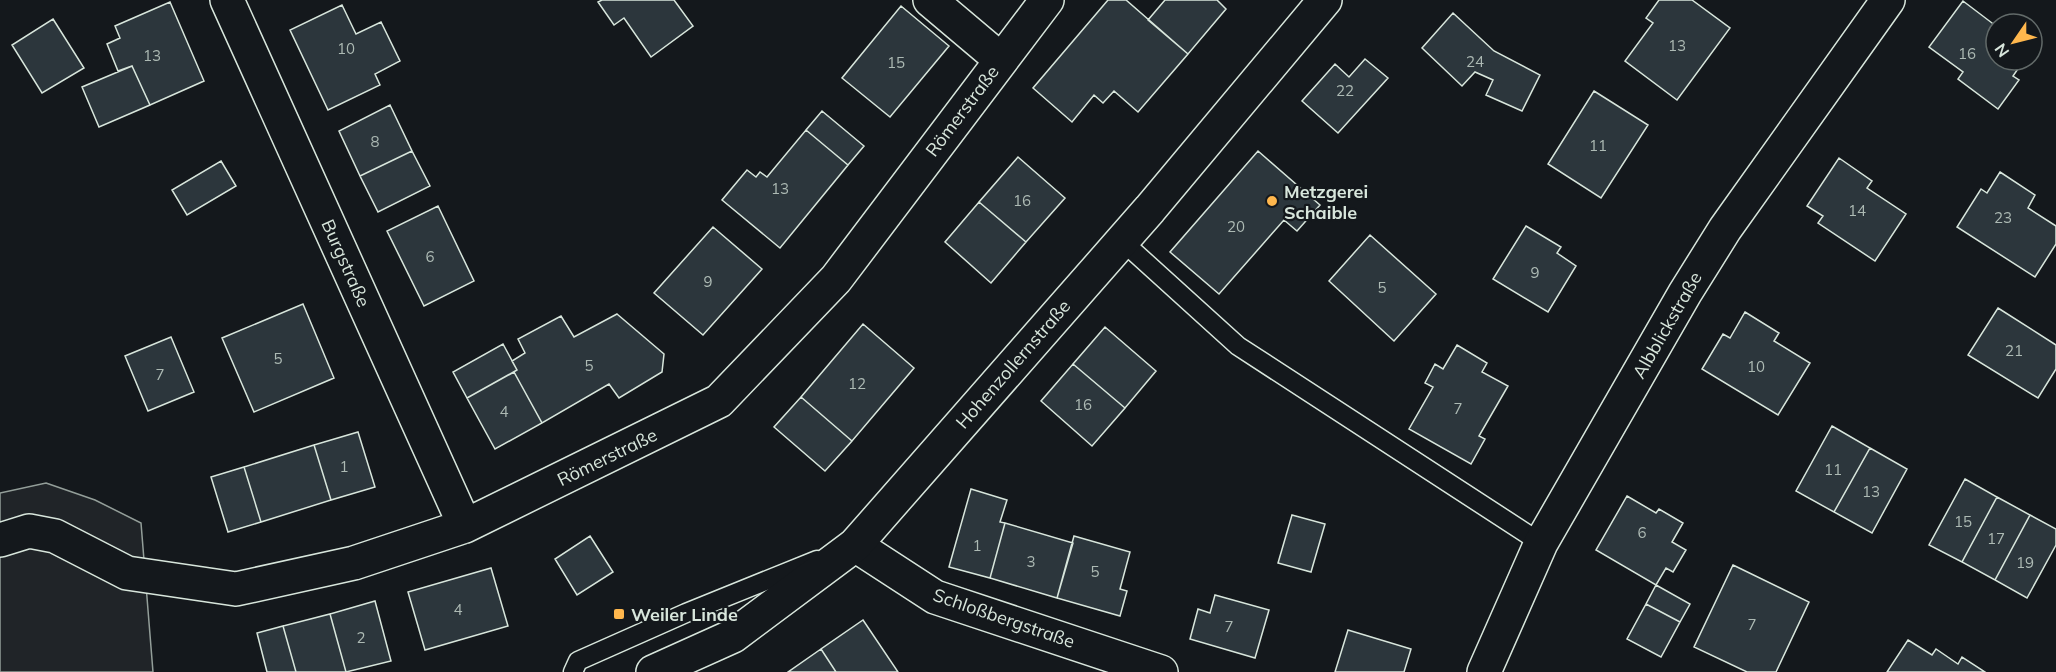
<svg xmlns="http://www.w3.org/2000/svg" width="2056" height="672" viewBox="0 0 2056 672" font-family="Mulish,sans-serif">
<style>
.green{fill:#202428;stroke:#939e99;stroke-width:1.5}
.building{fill:#2c363c;stroke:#d8e6dc;stroke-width:1.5}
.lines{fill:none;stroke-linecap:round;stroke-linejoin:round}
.service-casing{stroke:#d8e6dc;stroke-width:21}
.minor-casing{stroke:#d8e6dc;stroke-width:36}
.secondary-casing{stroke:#d8e6dc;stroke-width:36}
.service{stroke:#14181c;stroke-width:18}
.minor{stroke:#14181c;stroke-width:33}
.secondary{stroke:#14181c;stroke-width:33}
.poi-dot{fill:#ffb74d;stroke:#14181c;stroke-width:2}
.labels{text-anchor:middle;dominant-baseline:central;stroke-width:4.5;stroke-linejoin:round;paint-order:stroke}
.number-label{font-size:15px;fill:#adbab4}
.street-label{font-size:18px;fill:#d8e6dc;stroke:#14181c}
.poi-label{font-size:18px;font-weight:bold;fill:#d8e6dc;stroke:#14181c;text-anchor:start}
</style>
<rect width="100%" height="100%" fill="#14181c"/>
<path class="green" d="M46,483l49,17 46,23 12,149h-153v-179z"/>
<path class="building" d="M602,0h72l19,26 -42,31 -27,-39 -10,7 -16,-23z
M1108,0h18l62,54 -50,58 -24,-21 -11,12 -9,-8 -22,27 -39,-34z
M1165,0h52l9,9 -38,45 -40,-34z
M1659,0h33l38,28 -53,72 -52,-39 28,-38 -7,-5z
M1963,1l33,25v34h28l-11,16 6,4 -21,29 -40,-30 5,-7 -34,-25z
M170,2l34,79 -54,24 -18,-39 -14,5 -11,-27 13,-6 -5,-12z
M342,5l14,29 25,-12 19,39 -25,13 5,11 -52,25 -38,-80z
M901,6l48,40 -59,71 -48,-39z
M1453,13l41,38 46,24 -18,36 -36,-16 7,-15 -18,-8 -13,14 -40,-38z
M53,19l31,49 -42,25 -30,-48z
M1365,59l23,19 -50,55 -36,-32 33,-37 14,13z
M132,66l18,39 -51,22 -17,-40z
M1594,91l54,34 -47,73 -53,-34z
M390,105l22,46 -52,25 -21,-45z
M822,111l42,35 -16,19 -42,-35z
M806,130l42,35 -68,83 -58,-48 25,-30 9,7 4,-5 7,5z
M412,151l18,35 -52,26 -18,-36z
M1258,151l62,54 -23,26 -13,-11 -65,74 -49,-42z
M1018,157l47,41 -39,44 -47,-40z
M1839,158l33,23 -5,7 39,26 -31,47 -57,-38 5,-7 -16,-10z
M221,161l15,25 -49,29 -15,-25z
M2000,172l35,23 -7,13 28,18v18l-21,33 -78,-50 24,-38 6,4z
M979,202l47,40 -35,41 -46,-41z
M438,206l36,75 -50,25 -37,-75z
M1526,226l35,21 -4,6 19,13 -28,46 -55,-33z
M713,227l49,42 -59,66 -49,-42z
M1370,235l66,59 -42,47 -65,-60z
M303,304l31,74 -80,34 -32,-74z
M1998,308l58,37v24l-18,29 -70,-43z
M1745,312l34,21 -5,8 36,22 -32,52 -76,-46 21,-35 7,4z
M617,314l47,40 -2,18 -43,26 -10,-14 -67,39 -28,-51 3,-2 -5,-9 13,-8 -7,-14 43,-23 13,21z
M863,324l51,44 -62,73 -51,-44z
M1105,327l51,44 -31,37 -52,-44z
M171,337l23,55 -46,19 -23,-55z
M503,344l14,26 -50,28 -14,-26z
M1457,345l30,18 -5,9 26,14 -29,50 6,3 -14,25 -62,-35 24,-42 -8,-4 10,-19 8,5z
M1073,364l52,44 -33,38 -51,-45z
M514,372l28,51 -47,26 -28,-51z
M801,397l51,44 -27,30 -51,-44z
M1832,426l38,22 -36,64 -38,-21z
M358,432l17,55 -44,13 -17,-55z
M314,445l17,55 -70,22 -17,-55z
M1870,448l37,21 -35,64 -38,-21z
M244,467l17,55 -33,10 -17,-55z
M1965,479l32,18 -35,65 -33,-17z
M971,489l36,11 -7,22 5,1 -15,55 -41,-11z
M1627,496l29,17 3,-4 24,14 -11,19 14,8 -13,22 -7,-4 -10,17 -60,-35z
M1997,497l33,18 -35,65 -33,-18z
M1292,515l33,9 -14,48 -33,-9z
M2030,515l26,14v16l-29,53 -32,-18z
M1005,523l68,20 -16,55 -67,-20z
M590,536l23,36 -36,23 -22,-36z
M1074,536l56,16 -10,37 7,2 -7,25 -63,-18z
M1733,565l76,37 -33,70h-29l-53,-25z
M491,568l17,58 -83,24 -17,-58z
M1656,585l34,19 -10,18 -34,-18z
M1215,595l54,15 -14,48 -65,-19 8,-30 12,4z
M375,601l16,60 -45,11 -16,-58z
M1646,604l34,18 -19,35 -34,-18z
M330,614l16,58h-50l-13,-46z
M863,620l35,52h-62l-15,-23z
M283,626l13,46h-29l-10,-39z
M1348,630l63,19 -7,23h-69z
M1908,640l24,15 4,-6 22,15 4,-7 23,15h-98z
M821,649l15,23h-48z"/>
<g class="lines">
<g class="service-casing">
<path id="service" d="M1121,240l117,106 303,197
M573,672l5,-11 108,-48 131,-53"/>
</g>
<g class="minor-casing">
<path id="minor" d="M227,0l238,526
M930,0l70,59
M0,540l29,-9 26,5 72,37 109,16 118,-26 111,-37 254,-125 117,-122 211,-279
M855,545l80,52 226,75
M1484,672l57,-129 144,-250 40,-64 163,-229"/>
</g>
<g class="secondary-casing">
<path id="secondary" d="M653,672l80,-36 122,-91 295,-336 175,-209"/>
</g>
<use href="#service" class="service"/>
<use href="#minor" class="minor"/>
<use href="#secondary" class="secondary"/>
</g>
<g class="poi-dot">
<circle cx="1272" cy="201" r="6"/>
<rect x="613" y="608" width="12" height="12" rx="3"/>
</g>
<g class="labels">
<g class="number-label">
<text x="1677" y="45">13</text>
<text x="346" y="48">10</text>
<text x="1967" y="53">16</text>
<text x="152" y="55">13</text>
<text x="1475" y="61">24</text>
<text x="896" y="62">15</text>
<text x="1345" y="90">22</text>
<text x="375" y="141">8</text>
<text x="1598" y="145">11</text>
<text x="780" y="188">13</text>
<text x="1022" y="200">16</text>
<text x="1857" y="210">14</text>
<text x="2003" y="217">23</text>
<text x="1236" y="226">20</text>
<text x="430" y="256">6</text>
<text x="1535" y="272">9</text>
<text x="708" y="281">9</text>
<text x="1382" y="287">5</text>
<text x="2014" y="350">21</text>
<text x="278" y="358">5</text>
<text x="589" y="365">5</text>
<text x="1756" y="366">10</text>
<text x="160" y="374">7</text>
<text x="857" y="383">12</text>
<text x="1083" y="404">16</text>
<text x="1458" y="408">7</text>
<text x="504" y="411">4</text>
<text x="344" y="466">1</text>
<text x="1833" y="469">11</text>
<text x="1871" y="491">13</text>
<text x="1963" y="521">15</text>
<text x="1642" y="532">6</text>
<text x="1996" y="538">17</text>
<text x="977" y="545">1</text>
<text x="1031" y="561">3</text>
<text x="2025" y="562">19</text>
<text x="1095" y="571">5</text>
<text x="458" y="609">4</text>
<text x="1752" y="624">7</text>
<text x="1229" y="626">7</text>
<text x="361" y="637">2</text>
</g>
<g class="street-label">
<text transform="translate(962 111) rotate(-53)">Römerstraße</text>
<text transform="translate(346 263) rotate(66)">Burgstraße</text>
<text transform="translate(1667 325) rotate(-60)">Albblickstraße</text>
<text transform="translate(1013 364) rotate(-49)">Hohenzollernstraße</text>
<text transform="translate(607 457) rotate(-26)">Römerstraße</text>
<text transform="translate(1004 618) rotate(19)">Schloßbergstraße</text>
</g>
<g class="poi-label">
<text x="1284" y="191">Metzgerei<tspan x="1284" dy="21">Schaible</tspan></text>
<text x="631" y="614">Weiler Linde</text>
</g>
</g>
<g transform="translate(2014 42) rotate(235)"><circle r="28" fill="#14181c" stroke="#626a69" stroke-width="1.5"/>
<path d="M0-4.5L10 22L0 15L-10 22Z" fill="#ffb74d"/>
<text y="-9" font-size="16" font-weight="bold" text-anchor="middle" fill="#d8e6dc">N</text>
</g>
</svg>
